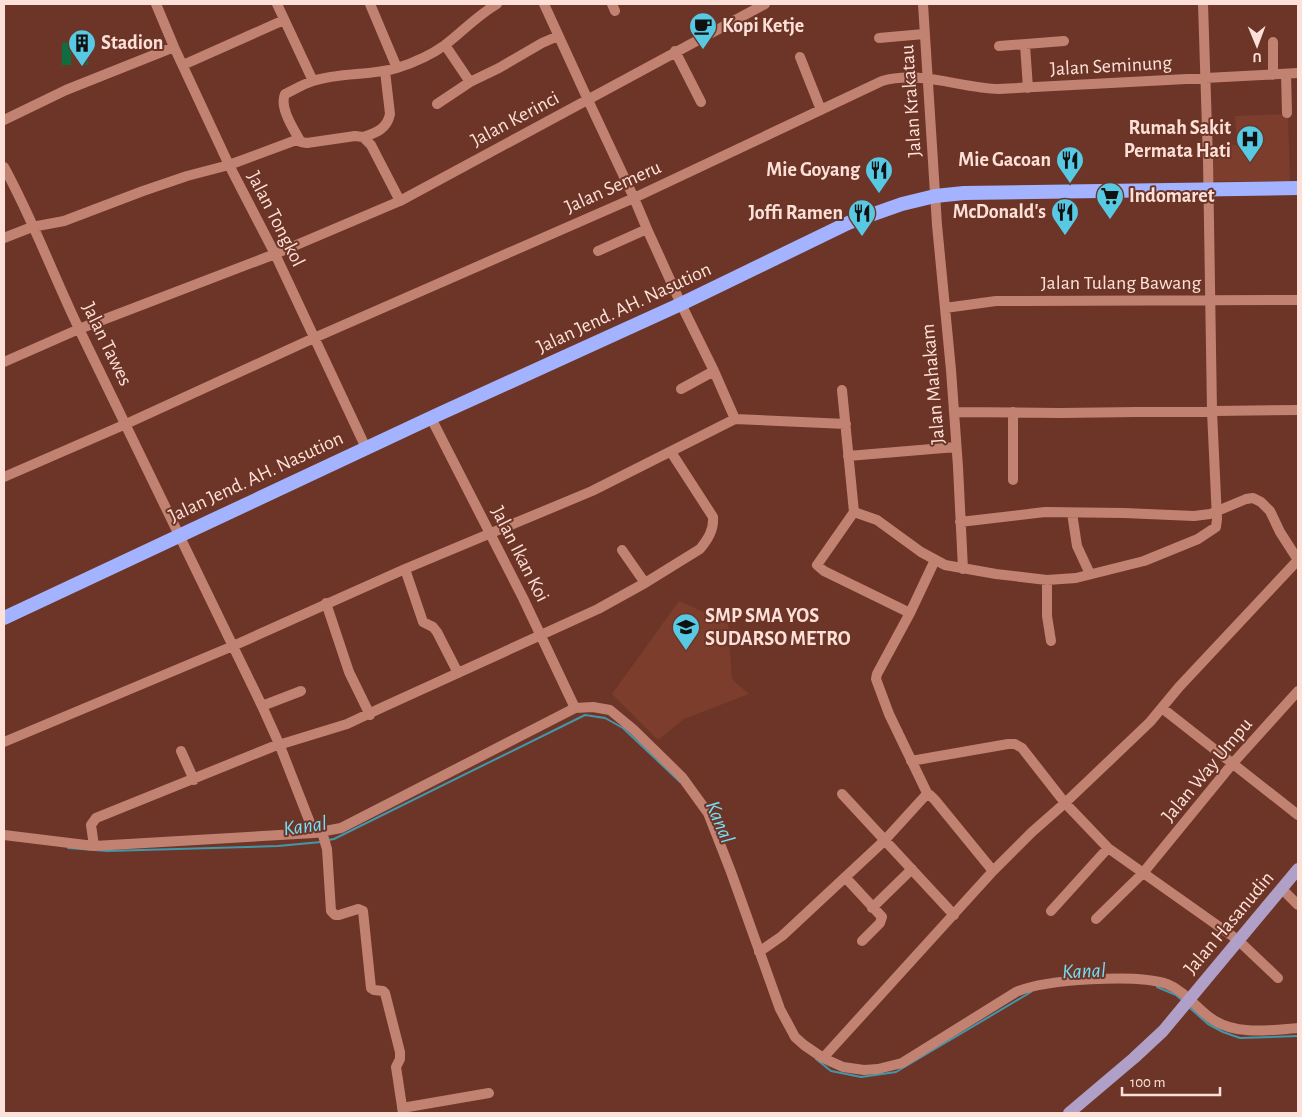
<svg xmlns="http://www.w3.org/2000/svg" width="1302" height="1117" viewBox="0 0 1302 1117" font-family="'Alegreya Sans',sans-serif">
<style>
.built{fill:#7c3d2c}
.green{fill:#0f6e40}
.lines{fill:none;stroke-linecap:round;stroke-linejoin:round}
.stream{stroke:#4197ab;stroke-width:2}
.minor{stroke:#c18271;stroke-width:10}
.major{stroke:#b09fc6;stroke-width:12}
.highway{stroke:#a4b3ff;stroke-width:14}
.labels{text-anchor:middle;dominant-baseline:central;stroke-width:4;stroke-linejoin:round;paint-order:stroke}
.poi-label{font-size:20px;font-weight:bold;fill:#fde1d9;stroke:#6d3527;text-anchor:end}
.street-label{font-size:20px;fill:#fde1d9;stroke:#6d3527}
.water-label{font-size:21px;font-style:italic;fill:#75e0f9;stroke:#6d3527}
</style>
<rect width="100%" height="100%" fill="#6d3527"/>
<path class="built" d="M1288,114l2,67h-79l-1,-35 27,-1 -2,-29z
M679,601l49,22 4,56 17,15 -65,25 -26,21 -46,-46z"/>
<path class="green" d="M71,42v23h-9v-22z
M79,42h9v23h-9z"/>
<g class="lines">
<path class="stream" d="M328,840l6,-1 251,-124 20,3 18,10 57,54
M68,848l39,3 171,-5 43,-4
M1157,987l19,8 7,6
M1190,1008l18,16 15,8 17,6 58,-2
M816,1059l15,12 30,6 35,-5 135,-80"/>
<path class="minor" d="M156,4l18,43 55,118 46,89 91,194
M277,4l36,77
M370,4l27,64
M544,4l44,96 46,98 13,31 34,75 33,67 21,48
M612,4l3,7
M923,4l14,221 14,145 7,97 5,102
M879,38l45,-4
M1273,42v33
M445,45l25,37
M1025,45l3,43
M999,46l65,-5
M675,51l26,51
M800,57l21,53
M183,65l101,-45
M1286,74l1,39
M437,104l33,-22 29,-14 43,-25 16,-7
M4,120l62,-30 108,-43
M363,137c13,-4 24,-8 27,-23l-5,-43
M299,139l2,3 6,1 48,-7 8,1 8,8 29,56
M4,167c29,53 50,110 76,164 61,125 122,250 182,375l18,40 34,87 -220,13 -90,-11
M4,238l28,-11 32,-6 79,-30 44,-15 42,-11 70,-26c-6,-11 -20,-32 -14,-45 9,-4 18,-10 28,-13 27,-9 57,-5 84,-13 16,-5 34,-13 48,-23 18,-14 33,-30 52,-41
M598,251l49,-22
M945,308l51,-7h27l275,-1
M4,362l75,-33 196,-75 125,-53 365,-197
M681,389l33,-18
M842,390l12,122 -37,53 7,6 86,42
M954,412l106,1 238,-3
M1013,412v68
M431,418l92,180 52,110
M848,456l108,-9
M4,477l122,-53 188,-86 320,-140 248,-117c37,-11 79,7 117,8l299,-16
M854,512l23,8 44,32 24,13 51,9 51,6 29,-2 68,-17 54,-22 18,-12 1,-8 -5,-108 -4,-251 -5,-156
M1072,513l5,33 13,28
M960,522l85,-10 79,1 70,3 16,-2 36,-15 7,-1 8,4 9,9 10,21 18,28
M622,550l23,33
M405,569l18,53 10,5 4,5 21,41
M1047,580v36l4,25
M326,603l23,69 21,43
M262,706l39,-15
M1162,708l136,107
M4,742l229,-96 172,-77 187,-78 143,-72 111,5
M181,751l13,29
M911,761l97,-17h7l7,4 43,55 85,-81 29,-35 119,-127
M842,794l112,121
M928,795l-39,-81 -13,-35 1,-5 33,-61 25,-53
M322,832l5,17 4,62 4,4h4l19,-6 5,2 8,77 3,2 9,1 2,2 15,59v7l-4,8 7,46
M314,833l27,-5 234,-120 18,-1 17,3 23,19 49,48 26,36 23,59 49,137 15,28 9,8 19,13 20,9 21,3 14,-1 24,-6 114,-71c29,-13 121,-18 151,-8 18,7 30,25 45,35 25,17 59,11 86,9
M94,846l-3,-21 5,-7 176,-71 75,-23 34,-16 217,-99 47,-26 55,-34c8,-10 14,-19 13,-32l-42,-65
M845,877l37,40 -2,6 -18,18
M1282,889l16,16
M872,908l40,-39
M1051,911l57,-63
M1096,919l47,-46 90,-110 65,-72
M759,952l23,-16 102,-95 41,-45 5,-1 5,5 58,71
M823,1058l170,-187 39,-39 33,-29 43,45 130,92 40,38
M402,1108l87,-15"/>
<path class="major" d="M1069,1113l65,-55 29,-27 135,-162"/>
<path class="highway" d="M4,618l433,-203 244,-111 167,-81 54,-19 33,-8 29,-3 334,-5"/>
</g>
<defs>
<g id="cafe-pin" transform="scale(1.4375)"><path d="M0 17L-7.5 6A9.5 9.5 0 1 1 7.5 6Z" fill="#57c9e3" stroke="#6d3527"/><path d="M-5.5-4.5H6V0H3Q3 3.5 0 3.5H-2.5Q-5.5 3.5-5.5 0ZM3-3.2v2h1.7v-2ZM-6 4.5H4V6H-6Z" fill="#111"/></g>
<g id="building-pin" transform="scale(1.4375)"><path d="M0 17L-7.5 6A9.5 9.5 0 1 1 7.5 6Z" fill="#57c9e3" stroke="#6d3527"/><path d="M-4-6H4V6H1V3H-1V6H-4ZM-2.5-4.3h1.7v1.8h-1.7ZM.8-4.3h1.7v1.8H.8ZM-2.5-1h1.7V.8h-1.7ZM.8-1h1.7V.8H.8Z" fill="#111"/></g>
<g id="hospital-pin" transform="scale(1.4375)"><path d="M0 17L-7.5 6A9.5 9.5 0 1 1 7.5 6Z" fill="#57c9e3" stroke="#6d3527"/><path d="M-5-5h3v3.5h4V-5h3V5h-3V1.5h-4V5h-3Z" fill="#111"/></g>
<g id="restaurant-pin" transform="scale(1.4375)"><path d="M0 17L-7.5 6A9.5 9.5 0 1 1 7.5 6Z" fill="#57c9e3" stroke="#6d3527"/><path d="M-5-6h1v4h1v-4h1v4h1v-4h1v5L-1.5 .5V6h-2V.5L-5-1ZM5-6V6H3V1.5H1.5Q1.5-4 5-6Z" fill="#111"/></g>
<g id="supermarket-pin" transform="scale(1.4375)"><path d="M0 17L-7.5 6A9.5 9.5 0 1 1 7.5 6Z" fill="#57c9e3" stroke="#6d3527"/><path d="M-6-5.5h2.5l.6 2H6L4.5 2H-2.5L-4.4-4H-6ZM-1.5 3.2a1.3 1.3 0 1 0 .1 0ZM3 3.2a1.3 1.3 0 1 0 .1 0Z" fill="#111"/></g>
<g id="school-pin" transform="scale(1.4375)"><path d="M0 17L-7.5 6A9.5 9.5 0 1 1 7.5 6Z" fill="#57c9e3" stroke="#6d3527"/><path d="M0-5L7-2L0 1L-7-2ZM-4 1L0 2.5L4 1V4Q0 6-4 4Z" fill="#111"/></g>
</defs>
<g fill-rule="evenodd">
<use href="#cafe-pin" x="703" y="26"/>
<use href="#building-pin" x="82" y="43"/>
<use href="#hospital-pin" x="1250" y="139"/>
<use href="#restaurant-pin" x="1070" y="160"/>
<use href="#restaurant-pin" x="879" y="170"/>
<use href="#supermarket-pin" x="1110" y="196"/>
<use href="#restaurant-pin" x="1065" y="212"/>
<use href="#restaurant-pin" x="862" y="213"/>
<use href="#school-pin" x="686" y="627"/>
</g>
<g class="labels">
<g class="poi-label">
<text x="722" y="26" text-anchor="start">Kopi Ketje</text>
<text x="101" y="43" text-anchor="start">Stadion</text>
<text x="1231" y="128">Rumah Sakit<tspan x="1231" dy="23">Permata Hati</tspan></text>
<text x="1051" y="160">Mie Gacoan</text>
<text x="860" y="170">Mie Goyang</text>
<text x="1129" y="196" text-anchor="start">Indomaret</text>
<text x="1046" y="212">McDonald's</text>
<text x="843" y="213">Joffi Ramen</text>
<text x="705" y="616" text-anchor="start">SMP SMA YOS<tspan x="705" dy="23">SUDARSO METRO</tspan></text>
</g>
<g class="street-label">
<text transform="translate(1111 66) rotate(-3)">Jalan Seminung</text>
<text transform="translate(911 101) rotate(-94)">Jalan Krakatau</text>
<text transform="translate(515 119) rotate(-28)">Jalan Kerinci</text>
<text transform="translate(613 187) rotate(-24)">Jalan Semeru</text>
<text transform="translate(276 219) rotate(63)">Jalan Tongkol</text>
<text x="1121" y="283">Jalan Tulang Bawang</text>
<text transform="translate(624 308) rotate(-25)">Jalan Jend. AH. Nasution</text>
<text transform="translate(107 344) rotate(64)">Jalan Tawes</text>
<text transform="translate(933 384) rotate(-95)">Jalan Mahakam</text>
<text transform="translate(256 477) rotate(-25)">Jalan Jend. AH. Nasution</text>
<text transform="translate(520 554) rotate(63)">Jalan Ikan Koi</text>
<text transform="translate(1207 770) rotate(-50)">Jalan Way Umpu</text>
<text transform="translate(1229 923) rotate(-50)">Jalan Hasanudin</text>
</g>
<g class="water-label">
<text transform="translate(720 822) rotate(67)">Kanal</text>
<text transform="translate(305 826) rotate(-8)">Kanal</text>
<text transform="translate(1084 971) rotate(-2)">Kanal</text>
</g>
</g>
<rect width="1302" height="1117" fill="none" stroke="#fde1d9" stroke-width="10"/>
<g transform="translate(1257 45) rotate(179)" stroke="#6d3527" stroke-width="4" paint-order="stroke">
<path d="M0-4L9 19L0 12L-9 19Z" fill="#fde1d9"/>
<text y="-8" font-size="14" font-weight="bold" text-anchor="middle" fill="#fde1d9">U</text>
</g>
<path d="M1122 1087v8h98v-8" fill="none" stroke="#fde1d9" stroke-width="2.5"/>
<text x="1130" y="1087" font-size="15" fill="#fde1d9" stroke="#6d3527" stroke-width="4" paint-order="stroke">100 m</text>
</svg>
